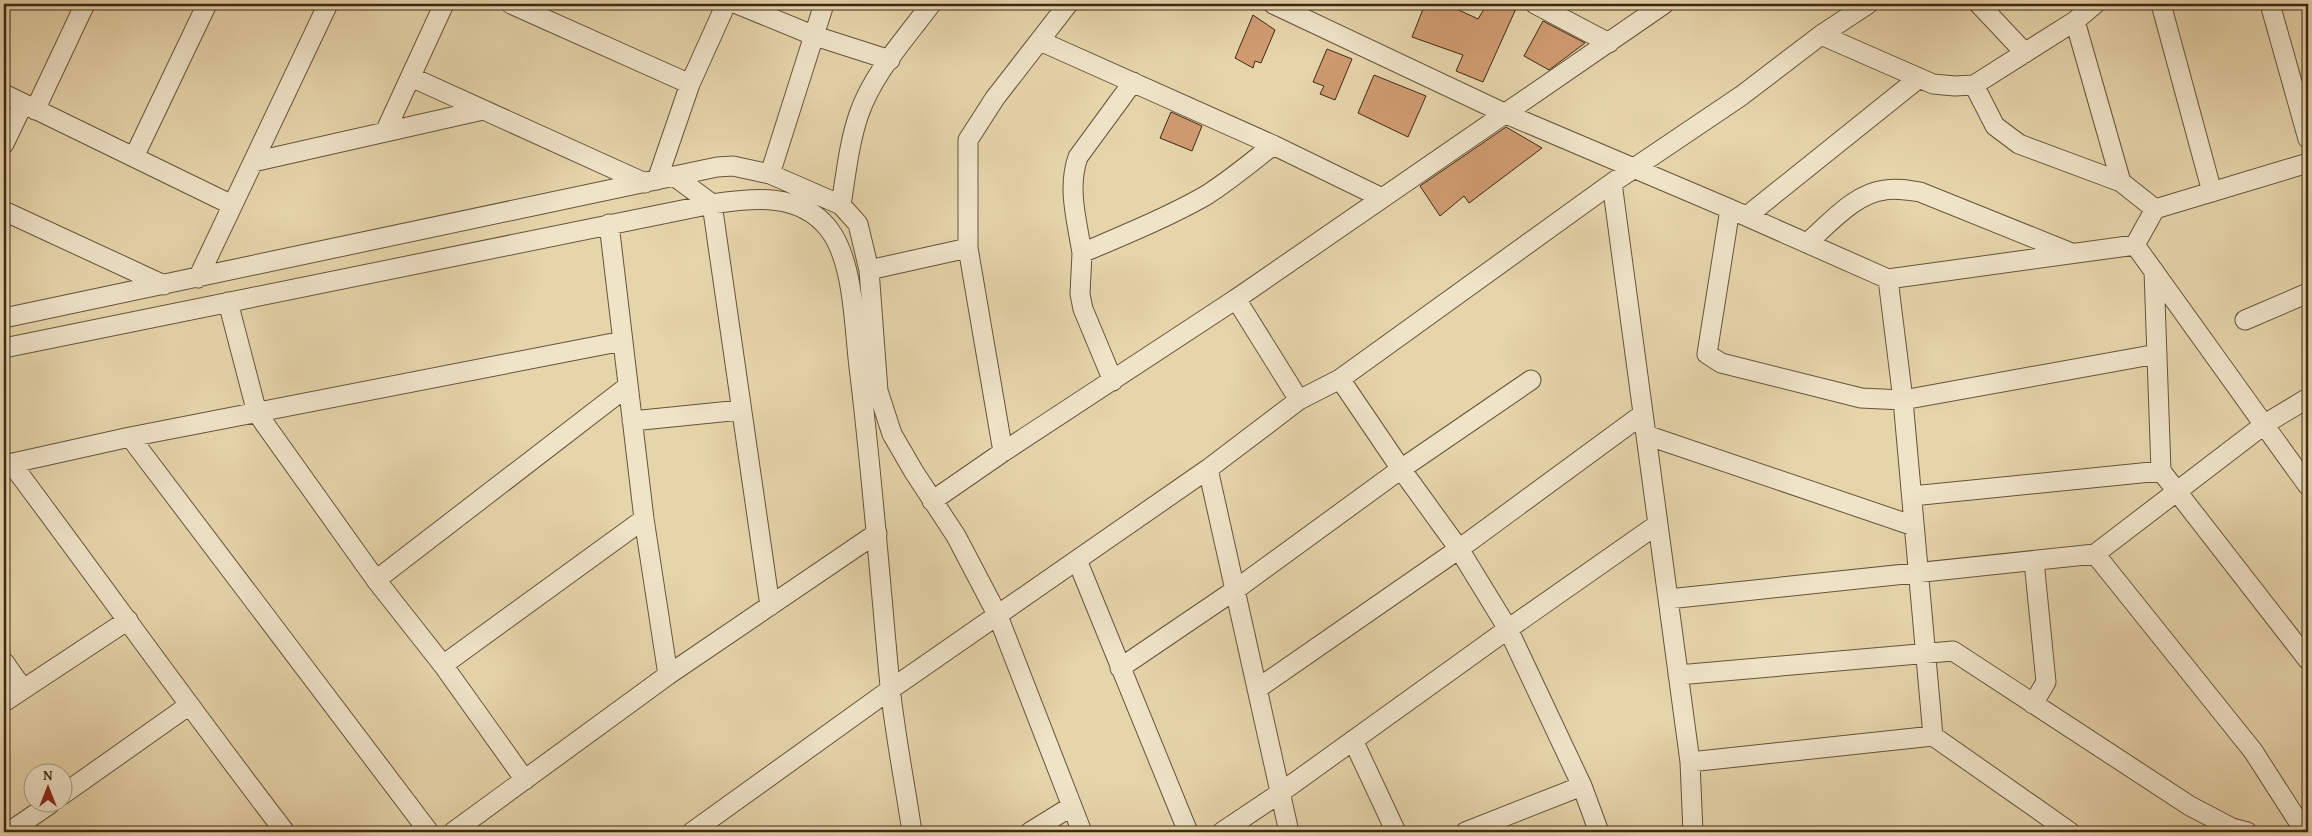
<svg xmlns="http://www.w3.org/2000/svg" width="2312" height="836" viewBox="0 0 2312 836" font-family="'Gentium Book Plus',serif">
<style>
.building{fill:#d09b71;stroke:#3d2915}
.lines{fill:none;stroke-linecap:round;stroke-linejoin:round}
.minor-casing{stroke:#67543a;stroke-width:21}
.minor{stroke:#efe3c8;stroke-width:19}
</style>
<rect width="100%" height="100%" fill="#e6d4ab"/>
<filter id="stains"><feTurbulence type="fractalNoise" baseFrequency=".004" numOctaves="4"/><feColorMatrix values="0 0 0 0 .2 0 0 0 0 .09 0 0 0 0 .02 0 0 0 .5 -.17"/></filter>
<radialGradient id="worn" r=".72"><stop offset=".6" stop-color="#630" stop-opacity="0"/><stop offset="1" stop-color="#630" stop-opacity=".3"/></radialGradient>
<path class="building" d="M1425,4h21l32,15 9,-15h31l-35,78 -27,-11 7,-16 -51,-18z
M1253,15l22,15 -14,33 -6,-2 -2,7 -18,-10z
M1543,21l42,22 -36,27 -25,-14z
M1327,49l25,10 -17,41 -15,-6 4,-8 -11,-4z
M1374,75l52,21 -18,41 -50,-24z
M1171,112l31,14 -10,25 -32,-13z
M1506,127l36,21 -73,55 -5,-7 -24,20 -20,-30z"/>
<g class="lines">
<g class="minor-casing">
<path id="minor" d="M511,4l179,80
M737,4l78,32 75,24
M1273,4l231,109 226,96 158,70 247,-34
M1535,4l74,39
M1979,4l46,49
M2161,4l51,188
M2270,4l38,135
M2075,21l46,161
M1821,35l112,49 22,2 19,-1 101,-64 20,-17
M1040,41l233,104 109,53
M411,77l234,106
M1974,85l21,41 24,18 102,38 34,27
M4,94l228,111
M35,110l50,-106
M386,130l58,-126
M4,144l19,-40
M134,157l73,-153
M253,162l230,-52
M770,174l54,-170
M674,176l38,28 58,402
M657,180l33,-96 36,-80
M1612,183l78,579 3,70
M841,205c5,-31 8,-62 18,-91 14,-41 47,-76 72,-110
M1730,209l-23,145 14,9 140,35 42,2 254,-46
M4,211l160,74
M1747,216l172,-138
M609,224l35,295 24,156
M1807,243c22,-19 48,-50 78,-53 11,-2 23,0 35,2l149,60
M2135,245l173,241
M2135,245l20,-36 153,-46
M968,248l35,204
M1082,253c-5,-32 -15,-65 -4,-96l55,-75
M869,270l99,-22v-108l27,-42 73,-94
M2154,271l7,200 147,189
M198,278l130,-274
M1888,279l15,121 30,336
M1236,299l63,101
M228,302l29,111 119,167 67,85 82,115
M4,318l713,-151 16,-1 37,8 71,31 17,19 11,46 9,121 14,43 22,38 42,64 42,80 84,216
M2245,320l63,-27
M4,348l708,-144c40,-6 87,-12 116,24 26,32 26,98 31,139 13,106 21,213 31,319 5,49 15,98 22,146
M1340,379l61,90 58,80 49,80 74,157 17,46
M1113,381l-30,-72 -3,-15 2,-41c42,-18 84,-35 123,-57 24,-15 46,-33 68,-51
M632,421l109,-11
M1646,435l268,91
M130,437l299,395
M11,463c92,123 181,248 274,369
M4,465l126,-28 493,-96
M1208,469l81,363
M1912,496l249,-25
M932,501l71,-49 233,-153 428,-295
M2095,554l158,197 52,81
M1077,560l111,272
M376,580l252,-194
M1668,599l427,-45 170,-130 43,-26
M4,662l19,27
M443,665l201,-146
M1120,668l115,-78 166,-121 130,-89
M1678,675l275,-24 237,155 42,22 15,4
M1257,689l202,-140 184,-135
M4,702l124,-82
M2033,704l13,-22 -12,-121
M1353,740l43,92
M1690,762l243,-26 137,96
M62,795l126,-89
M9,832l41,-28
M453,832l215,-157 209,-142
M692,832l199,-143 317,-220 91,-69 41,-21 272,-196 129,-87 80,-61 47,-31
M1030,832l42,-26
M1222,832l58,-39 228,-164 150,-105
M1465,832l117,-46"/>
</g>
<use href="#minor" class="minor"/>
</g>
<rect width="2312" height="836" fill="none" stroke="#e6d4ab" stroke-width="20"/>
<rect x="5" y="5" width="2302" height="826" fill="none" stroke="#3d2915" stroke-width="2.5"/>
<rect x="10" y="10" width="2292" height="816" fill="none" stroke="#3d2915"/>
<g transform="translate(48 788)"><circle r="24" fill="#efe3c8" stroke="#a89980"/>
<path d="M0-4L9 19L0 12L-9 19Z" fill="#8f2418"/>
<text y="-8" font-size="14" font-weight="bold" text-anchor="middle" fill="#3d2915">N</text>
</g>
<rect width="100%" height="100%" filter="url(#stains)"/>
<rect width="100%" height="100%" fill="url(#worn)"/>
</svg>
